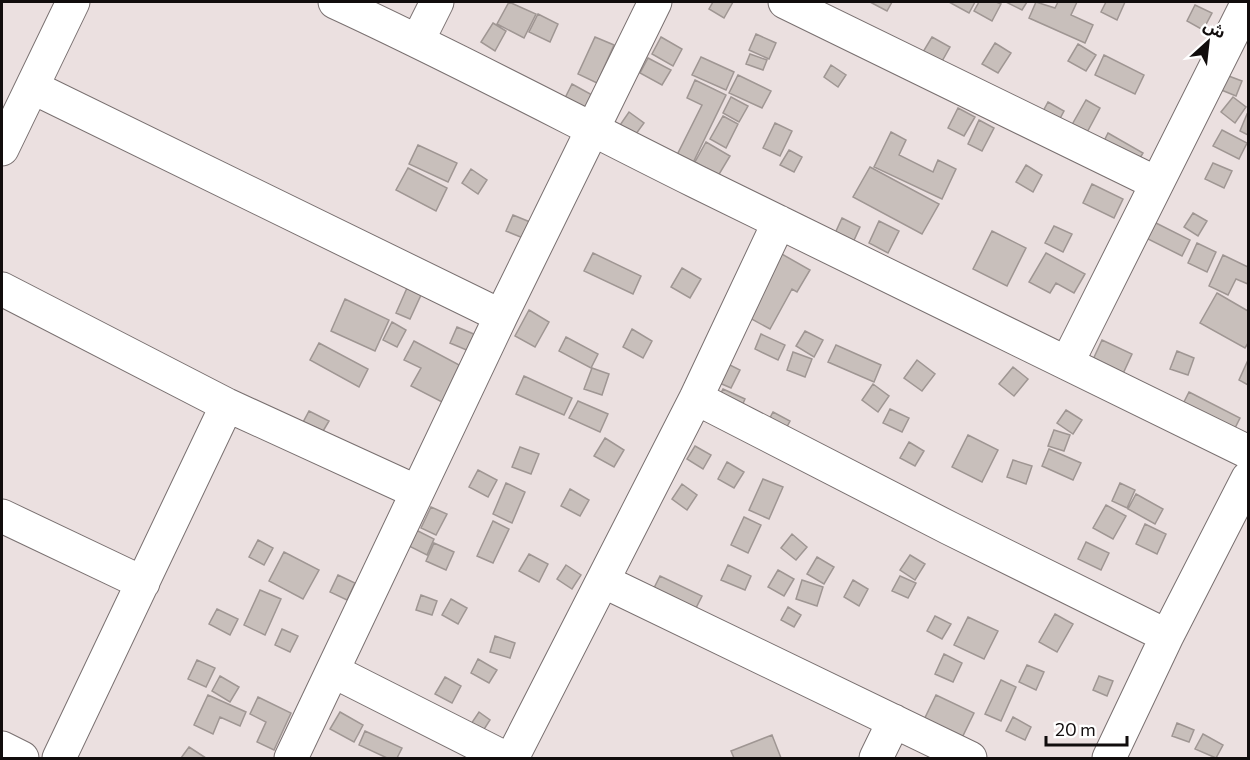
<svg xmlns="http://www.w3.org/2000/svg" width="1250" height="760" viewBox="0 0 1250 760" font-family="Commissioner,'Noto Sans Arabic',sans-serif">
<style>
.building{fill:#c8bfbb;stroke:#9f9693;stroke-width:1.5}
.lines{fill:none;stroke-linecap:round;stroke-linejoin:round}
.minor-casing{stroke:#797070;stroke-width:35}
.minor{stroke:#fff;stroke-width:33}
</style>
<rect width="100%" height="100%" fill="#ebe0e0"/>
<path class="building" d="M509,2l27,12 -12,24 -27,-14z
M713,2h20l-9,16 -15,-9z
M870,2h22l-5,9z
M949,2h26l-6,11z
M979,2h17l5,2 -9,17 -18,-10z
M1006,2h21l-5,8z
M1036,2l19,6 3,-6h19l-6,13 22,10 -8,18 -56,-25z
M1106,2h19l-8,18 -16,-8z
M1195,5l17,8 -9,17 -16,-9z
M538,14l20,10 -8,18 -21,-10z
M493,23l13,8 -11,20 -14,-9z
M756,34l20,9 -7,16 -20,-9z
M595,37l19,8 -17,38 -19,-9z
M661,37l21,12 -9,17 -21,-12z
M932,37l18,10 -9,16 -18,-11z
M995,43l16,10 -13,20 -16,-9z
M1078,44l18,11 -10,16 -18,-10z
M750,54l17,6 -4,10 -17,-6z
M1104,55l40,20 -9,19 -40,-19z
M701,57l33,15 -8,18 -34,-15z
M648,58l23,12 -9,15 -22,-12z
M831,65l15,10 -8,12 -14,-10z
M738,75l33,16 -9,17 -33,-15z
M1226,75l16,6 -6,15 -17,-7z
M695,80l31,15 -38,78 -16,-8 30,-60 -15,-7z
M572,84l22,12 -12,21 -21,-11z
M731,97l17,9 -9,16 -16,-9z
M1233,97l13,10 -11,16 -14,-11z
M1086,100l14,8 -16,30 -15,-8z
M1048,102l16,9 -7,13 -16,-9z
M958,108l17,9 -11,19 -16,-8z
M629,112l15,11 -11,15 -15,-10z
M1247,114l1,1v20l-8,-4z
M723,116l15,8 -12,24 -16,-9z
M979,120l15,8 -12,23 -14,-7z
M775,123l17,8 -12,25 -17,-8z
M1222,130l25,13 -8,16 -26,-13z
M891,132l15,8 -7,15 34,17 5,-12 18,9 -14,30 -68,-32z
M1108,133l35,20 -10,17 -34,-19z
M706,142l24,14 -12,20 -23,-14z
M418,145l39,18 -9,19 -39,-18z
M789,150l13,7 -8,15 -14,-7z
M1213,163l19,8 -8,17 -19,-9z
M1026,165l16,10 -9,17 -17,-10z
M870,167l69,37 -17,30 -69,-37z
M408,168l39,20 -11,23 -40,-21z
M471,169l16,11 -9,14 -16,-11z
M1092,184l31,15 -9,19 -31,-15z
M1193,213l14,8 -9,15 -14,-9z
M513,215l17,7 -7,16 -17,-7z
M842,218l18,9 -10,22 -18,-9z
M879,221l20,10 -11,22 -19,-10z
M1154,222l36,18 -8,16 -36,-18z
M1054,226l18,8 -9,18 -18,-9z
M992,231l34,17 -19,38 -34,-17z
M1197,243l19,9 -9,20 -19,-9z
M593,253l48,23 -8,18 -49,-23z
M780,253l30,17 -13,22 -5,-3 -22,40 -24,-13z
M1046,253l39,21 -11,19 -18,-10 -6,10 -21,-11z
M1223,255l25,12v17l-12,-5 -8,16 -19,-9z
M682,268l19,11 -11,19 -19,-11z
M407,288l14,7 -11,24 -14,-6z
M1217,293l31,18v32l-3,5 -45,-25z
M345,299l44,21 -14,31 -44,-20z
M529,310l20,12 -14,25 -20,-11z
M392,322l14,8 -9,17 -14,-7z
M457,327l19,8 -7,16 -19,-8z
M632,329l20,12 -9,17 -20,-11z
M805,331l18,9 -9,17 -18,-11z
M761,334l24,11 -7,15 -23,-11z
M566,337l32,17 -7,14 -32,-17z
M1102,340l30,14 -11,24 -30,-14z
M414,341l49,26 -19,36 -33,-17 10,-18 -17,-8z
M319,343l49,26 -9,18 -49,-27z
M836,345l45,20 -7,17 -46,-20z
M1177,351l17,7 -6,17 -18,-6z
M793,352l19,7 -7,18 -18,-7z
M917,360l18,14 -13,17 -18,-13z
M1248,360v25l-9,-5z
M724,362l16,8 -9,18 -16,-7z
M1013,367l15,12 -14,17 -15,-12z
M592,368l17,6 -7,21 -18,-6z
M524,376l48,22 -8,17 -48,-21z
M873,384l16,12 -11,16 -16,-12z
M723,389l22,10 -7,16 -23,-10z
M1189,392l51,26 -8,16 -51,-26z
M578,401l30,13 -8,18 -31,-14z
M890,409l19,9 -7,14 -19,-9z
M1066,410l16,10 -9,14 -16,-11z
M309,411l20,10 -10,17 -19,-10z
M773,412l17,9 -9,17 -17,-9z
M1054,430l16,5 -6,16 -16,-5z
M968,435l30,15 -16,32 -30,-15z
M605,438l19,12 -10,17 -20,-11z
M909,442l15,9 -9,15 -15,-8z
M695,446l16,9 -8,14 -16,-10z
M520,447l19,7 -8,20 -19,-7z
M1049,449l32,14 -8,17 -31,-14z
M1013,460l19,6 -6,18 -19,-7z
M727,462l17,10 -10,16 -16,-9z
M478,470l19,10 -9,17 -19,-10z
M763,479l20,8 -14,32 -20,-9z
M506,483l19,9 -13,31 -19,-9z
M1120,483l15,7 -8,18 -15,-7z
M682,484l15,11 -10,15 -15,-11z
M570,489l19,11 -9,16 -19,-10z
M1136,494l27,15 -8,15 -27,-15z
M1106,505l20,11 -13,23 -20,-11z
M431,507l16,7 -11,21 -15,-7z
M744,517l17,8 -13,28 -17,-8z
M493,521l16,8 -16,34 -16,-7z
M1145,524l21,10 -9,20 -21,-10z
M416,530l18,9 -7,16 -18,-9z
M792,534l15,13 -11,13 -15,-12z
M258,540l15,8 -9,17 -15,-8z
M1086,542l23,11 -8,17 -23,-11z
M434,543l20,9 -8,18 -20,-9z
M284,552l35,18 -16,29 -34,-18z
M529,554l19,10 -9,18 -20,-11z
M910,555l15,9 -10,16 -15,-10z
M817,557l17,10 -10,17 -17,-10z
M566,565l15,10 -9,14 -15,-10z
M728,565l23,11 -6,14 -24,-10z
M778,570l16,9 -10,17 -16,-9z
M338,575l17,8 -8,17 -17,-8z
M660,576l42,20 -10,20 -42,-20z
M900,576l16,7 -8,15 -16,-7z
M802,580l21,7 -6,19 -21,-7z
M853,580l15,9 -9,17 -15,-9z
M260,590l21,9 -16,36 -21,-10z
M421,595l16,6 -5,14 -16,-5z
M451,599l16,9 -9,16 -16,-9z
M788,607l13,8 -7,12 -13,-7z
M217,609l21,10 -8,16 -21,-11z
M1055,614l18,10 -16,28 -18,-10z
M935,616l16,8 -9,15 -15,-8z
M968,617l30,14 -14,28 -30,-14z
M282,629l16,7 -8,16 -15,-7z
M495,636l20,7 -5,15 -20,-6z
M944,654l18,9 -9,19 -18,-8z
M478,659l19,11 -8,13 -18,-10z
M197,660l18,8 -9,19 -18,-8z
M1027,665l17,7 -8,18 -17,-8z
M220,676l19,11 -9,15 -18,-11z
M1099,676l14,5 -6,15 -14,-6z
M445,677l16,9 -9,17 -17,-9z
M1001,680l15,7 -15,34 -16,-7z
M208,695l38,17 -6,14 -20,-9 -7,17 -19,-9z
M936,695l38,18 -16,33 -38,-18z
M258,697l33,16 -17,37 -17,-8 9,-20 -16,-8z
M340,712l23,13 -9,17 -24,-13z
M479,712l11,8 -9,14 -12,-7z
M1013,717l18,10 -6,13 -19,-9z
M1177,723l17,7 -5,12 -17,-6z
M365,731l37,17 -5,10h-10l-28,-13z
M1203,734l20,11 -7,13 -21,-9z
M772,735l9,23h-47l-3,-7z
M189,747l17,11h-25z"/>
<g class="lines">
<g class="minor-casing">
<path id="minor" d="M335,2c122,56 241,120 362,180 183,91 368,179 551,270
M785,2l371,181
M418,40l19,-38
M32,87l469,229
M2,149l71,-147
M2,289l225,116 190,87
M1067,363l181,-361
M696,398l253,130 218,108
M2,516l141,67
M603,581l367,177
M333,671l172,87
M2,748l20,10
M59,758l168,-353
M291,758l210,-442 154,-314
M512,758l184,-360 83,-176
M876,758l18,-37
M1109,758l58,-122 81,-158"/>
</g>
<use href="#minor" class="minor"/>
</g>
<rect width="1250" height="760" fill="none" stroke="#110d0d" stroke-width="6"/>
<g transform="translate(1208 42) rotate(27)" stroke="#ffffff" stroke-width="4.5" paint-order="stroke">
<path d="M0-4.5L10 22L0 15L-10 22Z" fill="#110d0d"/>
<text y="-9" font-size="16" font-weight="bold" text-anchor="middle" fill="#110d0d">ش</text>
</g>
<path d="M1046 736v9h81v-9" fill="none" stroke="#110d0d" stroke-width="3"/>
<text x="1055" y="736" font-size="18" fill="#110d0d" stroke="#ffffff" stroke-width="4.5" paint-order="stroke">20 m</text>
</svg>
